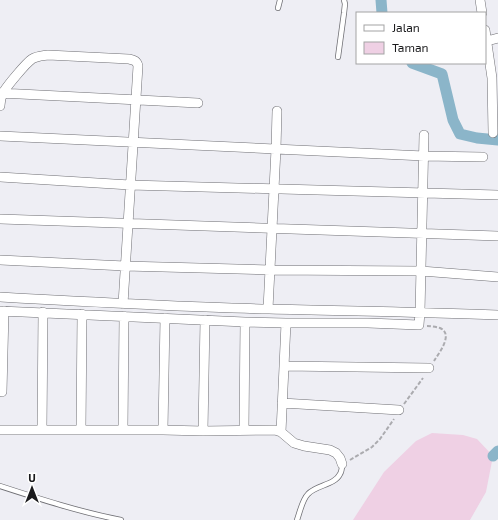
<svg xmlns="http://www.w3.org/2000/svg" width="498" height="520" viewBox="0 0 498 520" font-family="'Exo 2',sans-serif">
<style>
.green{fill:#efd0e4}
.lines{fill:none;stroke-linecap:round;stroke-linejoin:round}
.canal{stroke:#8bb5c9;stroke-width:11}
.service-casing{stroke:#6f6f74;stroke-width:6}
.minor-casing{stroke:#6f6f74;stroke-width:10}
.path{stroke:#ababaf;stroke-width:2;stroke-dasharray:4 2;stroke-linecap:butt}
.service{stroke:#fff;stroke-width:4.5}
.minor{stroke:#fff;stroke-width:9}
</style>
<rect width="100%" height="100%" fill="#eeeef4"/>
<path class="green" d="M432,433l31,2 14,4 16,17 -7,36 -16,28h-117l31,-48 32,-31z"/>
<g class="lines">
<path class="canal" d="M381,0l1,13
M412,63l30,11 11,46 7,14 17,4 21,2
M493,456l5,-5"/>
<g class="service-casing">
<path id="service" d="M278,8l2,-8
M338,57l6,-44 1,-9 -1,-4
M0,486c40,13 80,26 121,34
M297,520c3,-8 5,-20 11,-26 8,-9 27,-9 32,-20 2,-3 2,-7 2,-10"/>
</g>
<g class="minor-casing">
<path id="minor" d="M480,0l2,13
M485,30l7,48 1,55
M487,41l11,-3
M0,93l198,10
M0,106c0,-4 1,-9 3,-13 3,-6 23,-30 29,-34 5,-3 10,-3 16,-4l81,4c5,1 8,2 9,7l-15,238
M0,136l424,20 59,1
M0,177l130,8 368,10
M0,219l498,17
M0,260l125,6 145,4 151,1 77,6
M0,297c89,5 179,10 269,12 76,2 153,3 229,6
M268,309l8,-160 1,-38
M0,311l245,11 41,1h82l51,2 1,-13 4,-177
M284,366l145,2
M2,392l2,-81
M282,403l117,7
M0,430h163l40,1 72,-1 6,2 13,11 10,3 26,4 6,3 4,5 2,6
M42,430l1,-118
M81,430l1,-116
M123,430l1,-114
M163,430l2,-112
M244,430l1,-108
M203,431l2,-111
M281,432l5,-109"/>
</g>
<path class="path" d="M427,326c4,0 9,1 13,2 14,6 -1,25 -6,33
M404,404l19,-26
M350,460l22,-13 8,-8 14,-20"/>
<use href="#service" class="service"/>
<use href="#minor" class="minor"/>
</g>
<rect x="356" y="12" width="130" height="52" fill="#ffffff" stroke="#a3a3a4"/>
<rect x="364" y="25" width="20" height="6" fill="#ffffff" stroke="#a3a3a4"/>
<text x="392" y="32" font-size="12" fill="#1a1a1c">Jalan</text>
<rect x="364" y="42" width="20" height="12" fill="#efd0e4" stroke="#a3a3a4"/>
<text x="392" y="52" font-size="12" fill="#1a1a1c">Taman</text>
<g transform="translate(32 488)" stroke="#ffffff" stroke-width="3" paint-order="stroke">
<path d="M0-3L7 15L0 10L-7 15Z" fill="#1a1a1c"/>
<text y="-6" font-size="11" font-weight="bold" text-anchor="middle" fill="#1a1a1c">U</text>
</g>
</svg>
